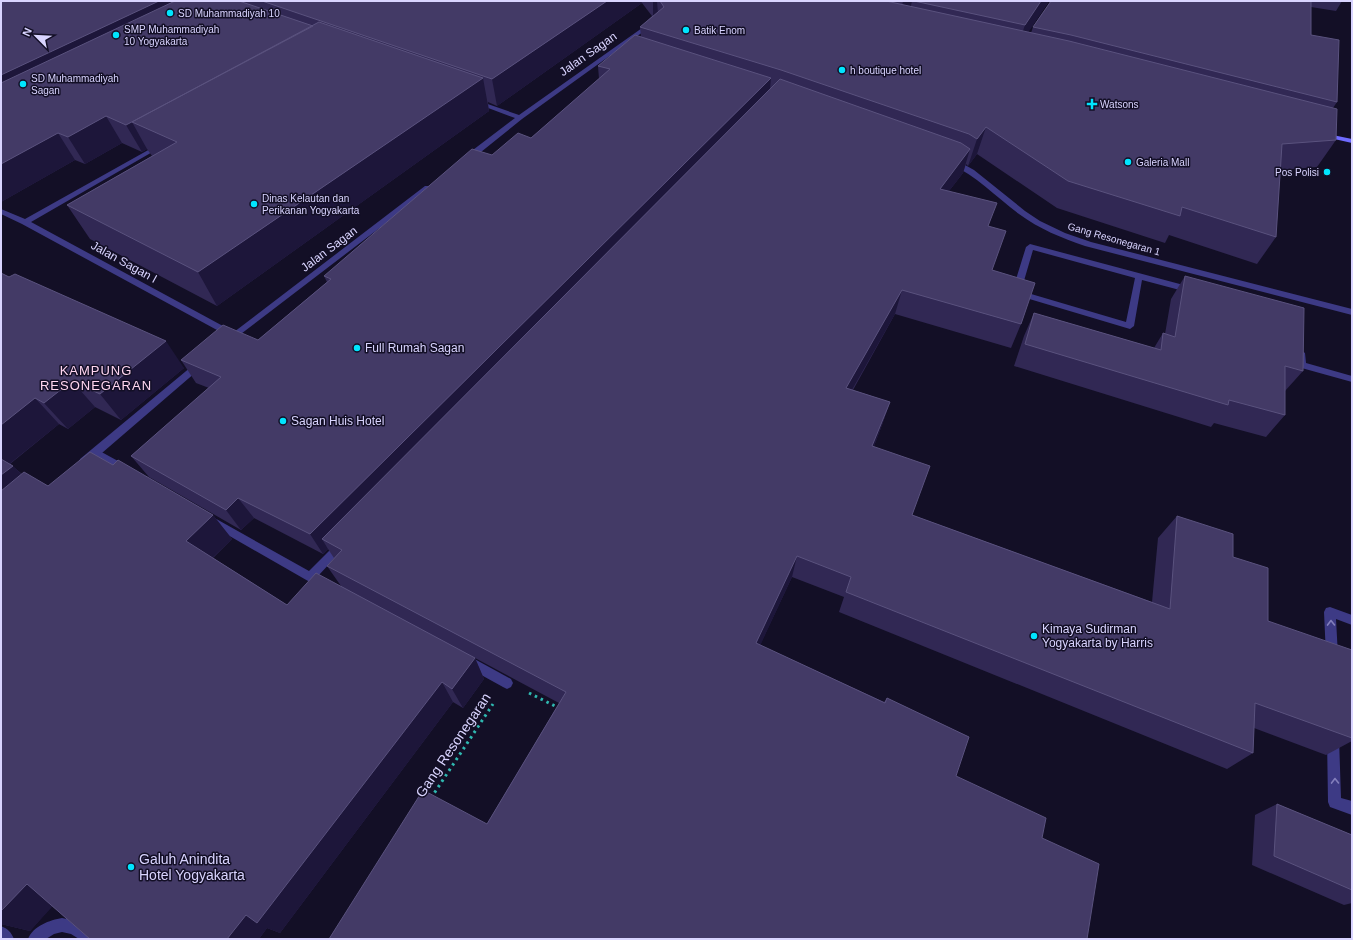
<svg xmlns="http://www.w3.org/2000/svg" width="1353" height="940" viewBox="0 0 1353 940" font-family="Helvetica,sans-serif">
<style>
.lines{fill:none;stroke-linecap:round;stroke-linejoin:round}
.path{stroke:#2fb8b0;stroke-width:3;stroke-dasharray:2.5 4;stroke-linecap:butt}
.service{fill:#3d3a85;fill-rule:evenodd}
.minor{fill:#3d3a85;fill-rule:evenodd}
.secondary{fill:#6f6bff;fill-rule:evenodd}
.wall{fill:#312854}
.shaded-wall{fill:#1d163a}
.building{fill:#433a66;stroke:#5a527e}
.oneway{stroke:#837fbc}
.poi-dot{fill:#00e5ff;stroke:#130f26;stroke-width:1.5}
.labels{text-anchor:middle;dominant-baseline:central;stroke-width:3;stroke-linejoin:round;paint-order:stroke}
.far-poi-label{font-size:10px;fill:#d9d4ff;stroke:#130f26;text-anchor:start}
.far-street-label{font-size:10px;fill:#d9d4ff;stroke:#130f26}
.street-label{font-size:12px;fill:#d9d4ff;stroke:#130f26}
.poi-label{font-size:12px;fill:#d9d4ff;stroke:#130f26;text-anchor:start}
.neighbourhood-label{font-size:13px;letter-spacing:1px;fill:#ffd6f0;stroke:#130f26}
.near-street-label{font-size:14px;fill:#d9d4ff;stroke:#130f26}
.near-poi-label{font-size:14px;fill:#d9d4ff;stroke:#130f26;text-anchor:start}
</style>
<rect width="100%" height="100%" fill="#130f26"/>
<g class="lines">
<path class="path" d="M529,693l30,15
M431,798l62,-94"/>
<path class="service" d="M1030,244l161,43 4,3 -4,3 -49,-13 -8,46 -4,3 -117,-35 -1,-2 14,-45zM1033,250l102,28 -9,44 -105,-31z
M1301,350l4,3 1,10 46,13v6l-54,-15 -1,-14z
M96,449l33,18 1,3 -1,3h-8l-28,-17 -2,-3 2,-3z
M211,516l98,55 28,-28 4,-2 4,2 1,3 -28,30 3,4 -2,3 -4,2 -108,-62 -1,-3 1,-3z
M1330,607l22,8v10l-16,-6 2,37 -2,4 -4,1 -4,-1 -2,-4 -2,-44 2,-4z
M469,656l42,23 2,4 -2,4 -4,2 -4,-2 -38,-21 -2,-4 2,-4z
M1333,732l4,2 2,4 2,60 11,3v14l-22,-8 -2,-5 -1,-64 2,-4z
M62,918c13,2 30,8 35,21h-18l-8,-5 -9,-2 -8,2 -8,5h-18c5,-13 22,-19 34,-21z"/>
<path class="minor" d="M652,21l3,2 -1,1 -132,95 -51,41h-6v-4l50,-38 -40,-15v-2h4l40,14z
M159,144l2,1v2l-130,75 203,110 191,-146h6l1,2 -203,155 -4,-3 3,-4 -206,-112 -21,-10v-5l24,10z
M950,160h6l18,10 51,41 15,10 25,12 26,9 261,67v6l-267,-69c-23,-8 -46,-17 -66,-32 -23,-17 -42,-38 -69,-50z
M200,361l3,1 2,2 -2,2 -115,99h-8l-1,-3 1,-3 117,-97z
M1,926c7,3 10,6 13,13h-13z"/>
<path class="secondary" d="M1323,133l29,6v4l-31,-7 -1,-1z"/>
</g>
<path class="wall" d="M1,1h1048l-21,31 3,1 2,-6 18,-26h291l-6,10 -25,-4v28l26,67 -4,6 3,32 -19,27 -37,3 -4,67 -19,27 -88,-29 -4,8 -108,-35 -80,-54 -9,12 -2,-2 -3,9 -14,18 39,35 4,44 29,54 -10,24 -116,-34 -42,76 37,12 -8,23 -8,21 38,69 240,87 6,-64 19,-22 56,41 35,64 84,34v86l-26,14 -72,-27 -1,25 -26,16 -388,-157 5,-15 -52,-20 -32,68 124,57 3,-4 82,39 -482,87 72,-121 -166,-89 82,44 9,21 -21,29 -10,-6 -173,231 -13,-5 -8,11h-169l-38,-33 -22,25 -29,-7v-651l183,95 -63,52 -26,-13 -27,22 -9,-5 -49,40 12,10 26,12 65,-21 100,50 19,24 -19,19 74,47 54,-19 -14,-20 7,-8 -6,-9 -5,5 -69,-36 -13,12 -92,-53 -18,-21 78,-68 -13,-5 -15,-23 77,-20 69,-58 -3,-6 168,-121 39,-17 68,-59 -1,-13 43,-29 -1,-10 12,-11 -10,-13 -145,103 -9,-4 1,9 -272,195 -127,-67 -23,-34 85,-49 -5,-7 -5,3 -20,-9 -37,21 -10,-4 -74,42z
M1185,276l118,95 -18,20v24l-19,22 -52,-14 -3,4 -197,-61 10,-30 10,-23 120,35 9,-15 2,1 6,-35z
M1277,804l75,31v68l-8,2 -92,-40 3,-50z"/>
<path class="shaded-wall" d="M159,1h40l-198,109v-35z
M607,1h34l1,2 -145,103 -5,-27z
M653,1h4l1,13 -5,3z
M903,1h9l-2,9 -11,14z
M1041,1h8l-33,50 9,-26z
M483,78l6,33 -272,195 -19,-34z
M771,78l-2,23 -447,438 6,10 -5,5 -13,-20z
M106,116l16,27 -37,21 -17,-27z
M132,122l15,27 -5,3 -16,-27z
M986,127l-9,27 -9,12 9,-27z
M58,133l17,27 -74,42v-38z
M970,149l-7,24 -31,40 8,-24z
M902,290l-7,24 -55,97 6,-23z
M166,341l18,27 -63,52 -21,-26z
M72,381l23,26 -27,22 -24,-26z
M35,398l24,26 -56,45 -2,-2v-42z
M890,402l-8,23 -16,43 6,-22z
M13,466l26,25 -38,31v-47z
M238,498l16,20 -13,12 -15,-20z
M213,515l19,24 -26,25 -20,-23z
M797,556l-5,21 -39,84 3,-18z
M475,658l9,21 -21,29 -11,-19z
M442,682l11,20 -173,231 -13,-5 -8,11h-32l19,-24z
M27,884l35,12 -32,35 -29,-7v-13z"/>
<path class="building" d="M1,1h158l-158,74z
M175,1h64l74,25 -187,99 -20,-9 -38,21 -10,-4 -57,31v-81z
M262,1h345l-115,78z
M660,1h226l183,40 268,68 -1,31 -54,4 -6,93 -94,-30 -2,9 -112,-35 -82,-54 -9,12 -8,-5 -188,-64 -141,-43 24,-20z
M914,1h127l-16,24z
M1051,1h260v34l28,5 -2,62 -266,-67 -38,-8z
M319,22l164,56 -285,194 -131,-67 110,-63 -45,-20z
M635,35l136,43 -461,456 -72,-36 -12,12 -95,-54 90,-79 -40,-17 42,-35 35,15 73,-61 -7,-3 148,-127 20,6 26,-22 13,5 79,-69 -12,-3z
M780,79l181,64 9,6 -30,40 57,14 -9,23 18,5 -14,39 43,13 -14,41 -119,-34 -56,98 44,14 -18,44 58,20 -18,49 258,94 7,-93 56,18v23l35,11v53l84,29v88l-97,-35 -2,50 -407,-161 5,-15 -54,-21 -41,87 129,60 2,-5 82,39 -13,39 90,42 -4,20 57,26 -12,75h-758l94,-149 64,34 79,-132 -239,-126 15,-16 -20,-11z
M1,273l8,4 6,-3 151,67 -66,53 -28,-13 -28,22 -9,-5 -34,27z
M1185,276l119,32 -1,63 -18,-5v49l-56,-15 -1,5 -203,-61 9,-31 127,37 2,-17 12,4z
M90,452l23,13 5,-5 95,55 -27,26 101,64 29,-32 159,85 -23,31 -10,-7 -185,241 -11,-8 -19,24h-137l-63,-55 -26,27v-420l23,-19 24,14z
M1,459l12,7 -12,9z
M1277,804l75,31v55l-78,-34z"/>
<defs><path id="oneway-chevron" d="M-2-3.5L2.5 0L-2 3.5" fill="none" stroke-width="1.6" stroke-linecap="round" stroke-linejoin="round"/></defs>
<g class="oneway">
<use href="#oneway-chevron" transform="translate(1331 623) rotate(-91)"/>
<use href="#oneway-chevron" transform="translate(1335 781) rotate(-91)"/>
</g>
<g class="poi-dot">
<circle cx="170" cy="13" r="4"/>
<circle cx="686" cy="30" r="4"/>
<circle cx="116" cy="35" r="4"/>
<circle cx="842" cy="70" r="4"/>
<circle cx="23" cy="84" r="4"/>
<path d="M1090 98h4v4h4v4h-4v4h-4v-4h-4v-4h4z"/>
<circle cx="1128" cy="162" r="4"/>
<circle cx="1327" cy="172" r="4"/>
<circle cx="254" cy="204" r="4"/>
<circle cx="357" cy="348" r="4"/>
<circle cx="283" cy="421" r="4"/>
<circle cx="1034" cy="636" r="4"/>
<circle cx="131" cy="867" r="4"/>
</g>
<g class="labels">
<g class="far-poi-label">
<text x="178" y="13">SD Muhammadiyah 10</text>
<text x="124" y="29">SMP Muhammadiyah<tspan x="124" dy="12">10 Yogyakarta</tspan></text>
<text x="694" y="30">Batik Enom</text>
<text x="850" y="70">h boutique hotel</text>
<text x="31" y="78">SD Muhammadiyah<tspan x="31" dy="12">Sagan</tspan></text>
<text x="1100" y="104">Watsons</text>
<text x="1136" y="162">Galeria Mall</text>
<text x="1319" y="172" text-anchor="end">Pos Polisi</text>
<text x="262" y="198">Dinas Kelautan dan<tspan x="262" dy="12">Perikanan Yogyakarta</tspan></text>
</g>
<g class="far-street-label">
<text transform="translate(1114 239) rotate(16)">Gang Resonegaran 1</text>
</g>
<g class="street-label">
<text transform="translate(588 54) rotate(-35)">Jalan Sagan</text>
<text transform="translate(329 249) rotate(-37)">Jalan Sagan</text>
<text transform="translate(124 262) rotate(29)">Jalan Sagan I</text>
</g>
<g class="poi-label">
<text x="365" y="348">Full Rumah Sagan</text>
<text x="291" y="421">Sagan Huis Hotel</text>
<text x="1042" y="629">Kimaya Sudirman<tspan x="1042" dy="14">Yogyakarta by Harris</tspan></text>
</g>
<g class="neighbourhood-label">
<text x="96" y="370">KAMPUNG<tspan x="96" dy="15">RESONEGARAN</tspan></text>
</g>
<g class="near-street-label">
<text transform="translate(453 745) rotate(-56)">Gang Resonegaran</text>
</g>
<g class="near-poi-label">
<text x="139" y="859">Galuh Anindita<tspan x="139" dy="16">Hotel Yogyakarta</tspan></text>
</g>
</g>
<rect width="1353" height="940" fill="none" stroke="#d9d4ff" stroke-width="4"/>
<g transform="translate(36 36) rotate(294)" stroke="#130f26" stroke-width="3" paint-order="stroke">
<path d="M0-3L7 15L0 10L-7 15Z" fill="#d9d4ff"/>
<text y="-6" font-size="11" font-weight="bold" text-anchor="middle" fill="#d9d4ff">N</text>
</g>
</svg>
